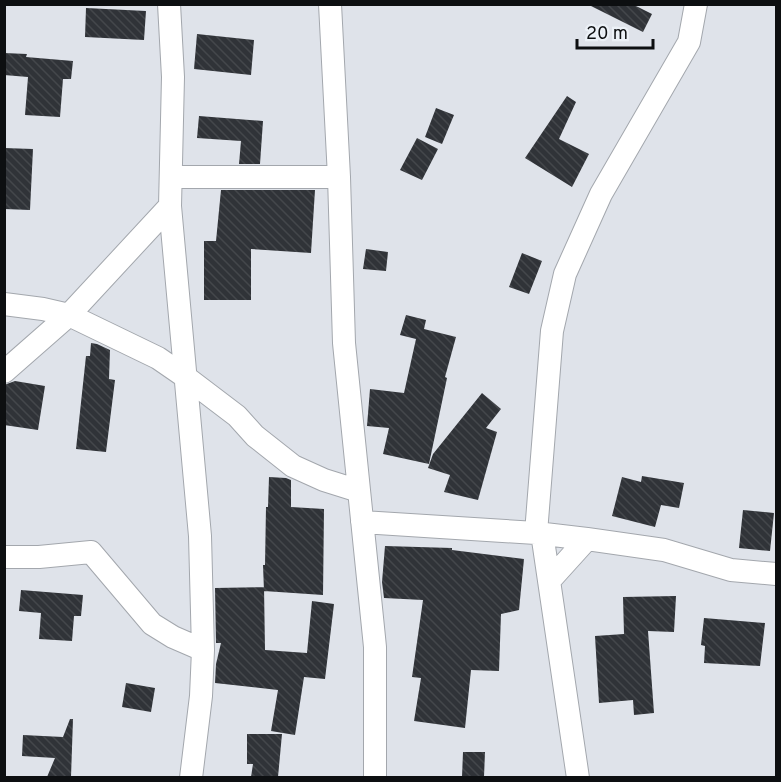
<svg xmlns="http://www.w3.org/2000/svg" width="781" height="782" viewBox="0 0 781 782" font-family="Overpass,sans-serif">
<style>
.building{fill:url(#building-back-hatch)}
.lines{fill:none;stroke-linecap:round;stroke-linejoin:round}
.minor-casing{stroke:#a3a7ad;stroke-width:24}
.minor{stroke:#fff;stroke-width:22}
</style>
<defs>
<pattern id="building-back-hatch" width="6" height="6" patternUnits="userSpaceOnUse" patternTransform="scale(1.5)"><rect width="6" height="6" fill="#303338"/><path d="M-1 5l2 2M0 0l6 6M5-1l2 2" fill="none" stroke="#44474b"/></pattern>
</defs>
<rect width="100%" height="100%" fill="#dfe3ea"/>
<path class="building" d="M587,4h45l20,10 -9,18z
M86,8l60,3 -2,29 -59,-3z
M197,34l57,6 -3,35 -57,-6z
M4,53l23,1 -1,3 47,4 -2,18h-8l-3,38 -35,-2 3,-38 -24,-2z
M567,96l9,6 -17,37 30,15 -17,33 -47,-29z
M436,108l18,7 -12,29 -17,-7z
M199,116l64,5 -3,43h-21l2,-23 -44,-3z
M417,138l21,11 -16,31 -22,-10z
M4,148l29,1 -3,61 -26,-1z
M221,190h94l-4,63 -60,-4v51h-47v-59h12z
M366,249l22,3 -2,19 -23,-2z
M522,253l20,8 -13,33 -20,-7z
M406,315l20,5 -2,9 32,8 -11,40 2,1 -18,86 -46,-10 6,-26 -22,-2 3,-37 34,4 12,-54 -16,-4z
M91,343l6,1 13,6 -1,29 6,1 -9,72 -30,-3 10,-93h4z
M15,381l30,5 -7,44 -34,-5v-40z
M482,393l19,16 -15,19 11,4 -19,68 -34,-8 6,-17 -22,-7 5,-14z
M642,476l42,7 -5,25 -18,-3 -6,22 -43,-11 10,-39 19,5z
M269,477l17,1 5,2v27l33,2 -1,86 -59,-4 -1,-26h2l1,-58h2z
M743,510l31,3 -4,38 -31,-3z
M385,546l67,2v2l72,9 -5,51 -18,4 -2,57 -28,-1 -6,58 -51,-7 7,-43 -9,-1 11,-77 -39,-2 -2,-16z
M264,587l1,63 42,3 5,-52 22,3 -9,75 -21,-2 -9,58 -24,-4 7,-41 -63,-7 1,-19 5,-21h-5l-1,-55z
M21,590l62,5 -2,21h-7l-2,25 -33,-2 2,-26 -22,-2z
M676,596l-2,36 -26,-1 6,82 -20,2 -1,-15 -34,3 -4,-67 29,-2 -1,-37z
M704,618l61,5 -5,43 -56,-3 1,-17 -4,-1z
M126,683l29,5 -4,24 -29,-5z
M70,719h3l-2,58h-24l8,-19 -33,-2 1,-21 40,2z
M247,734h35l-4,43h-27l2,-13h-6z
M463,752h22l-1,25h-22z"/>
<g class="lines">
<g class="minor-casing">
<path id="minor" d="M169,4l4,73 -3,129 30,330 3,114 -2,46 -10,82
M330,4l9,173 5,166 31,304v131
M171,177h168
M4,304l39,5 26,6 89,43 29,20 50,38 18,20 38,30 31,14 35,11
M4,372l65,-57 101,-109
M362,522l174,11 51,6 77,11 67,20 45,4
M536,533l16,-202 13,-57 36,-80 88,-152 7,-38
M542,533l36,245
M4,557h35l52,-5 61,72 21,13 30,13
M549,581l38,-42"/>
</g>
<use href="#minor" class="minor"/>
</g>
<rect width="781" height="782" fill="none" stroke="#0d0f11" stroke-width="12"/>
<path d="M577 39v9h76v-9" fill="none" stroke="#0d0f11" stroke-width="3"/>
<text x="586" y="39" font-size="18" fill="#0d0f11" stroke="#ecf1f7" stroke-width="4.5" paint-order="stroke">20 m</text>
</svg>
